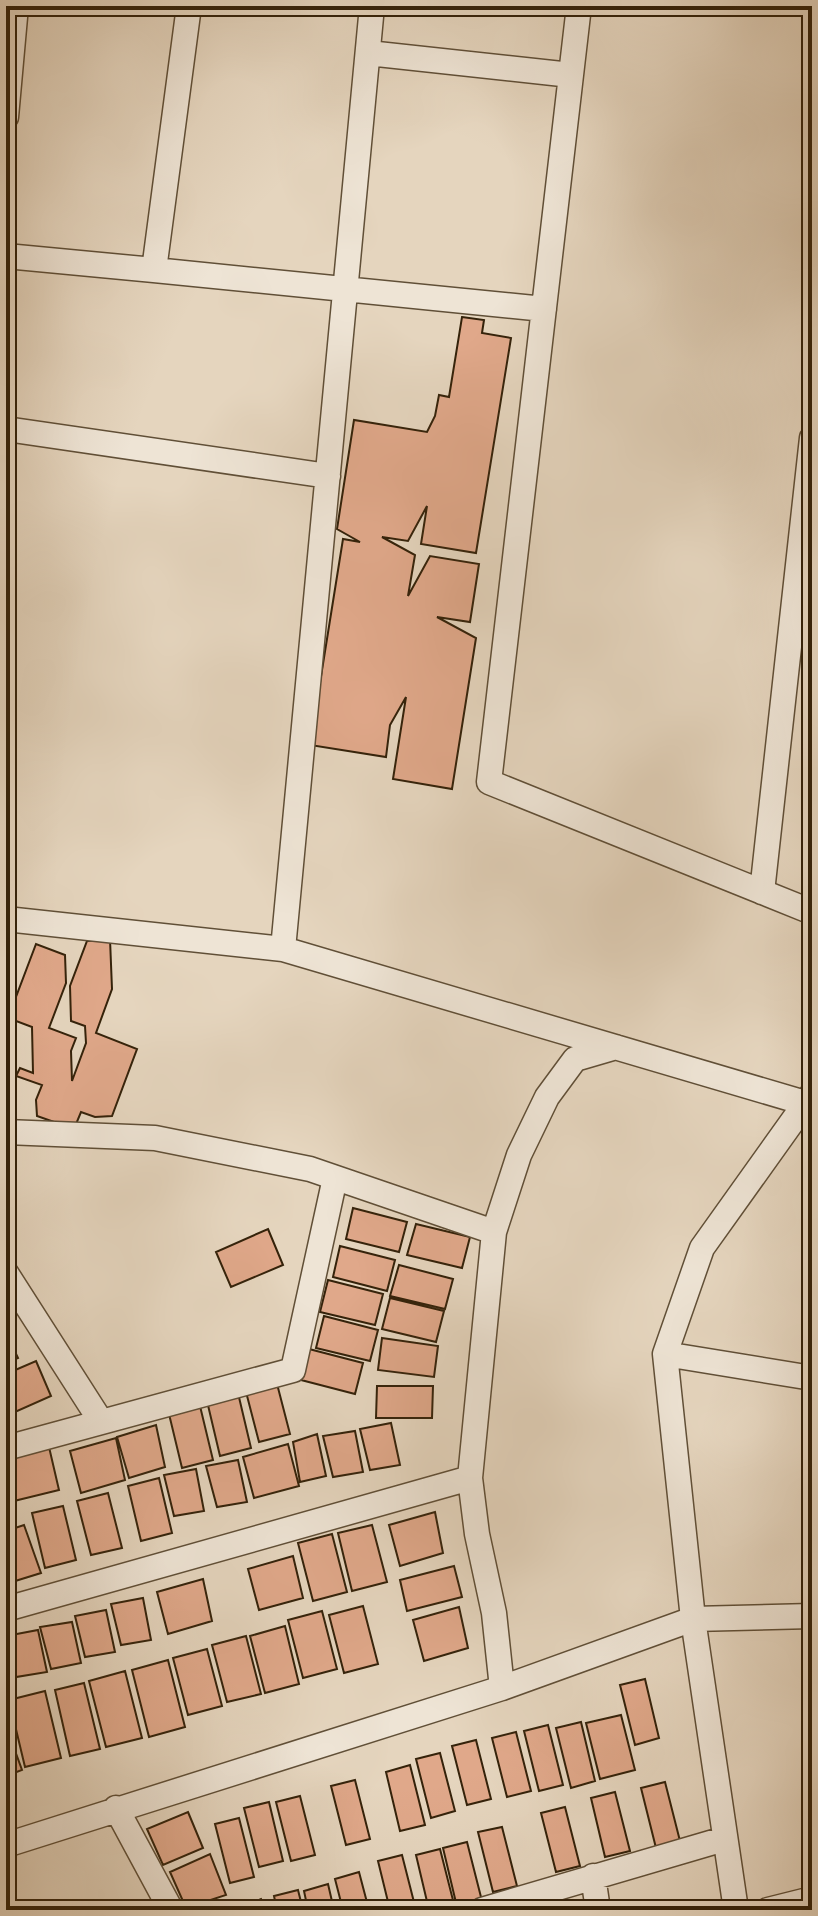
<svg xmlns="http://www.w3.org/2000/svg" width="818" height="1916" viewBox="0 0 818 1916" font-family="'IM FELL English',serif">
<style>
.building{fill:#e0a88a;stroke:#34220a;stroke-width:2}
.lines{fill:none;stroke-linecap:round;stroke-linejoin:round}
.street-casing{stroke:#604f37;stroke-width:27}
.street{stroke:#eee4d5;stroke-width:24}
</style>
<rect width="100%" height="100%" fill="#e5d5be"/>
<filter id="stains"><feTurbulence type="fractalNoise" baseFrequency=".0025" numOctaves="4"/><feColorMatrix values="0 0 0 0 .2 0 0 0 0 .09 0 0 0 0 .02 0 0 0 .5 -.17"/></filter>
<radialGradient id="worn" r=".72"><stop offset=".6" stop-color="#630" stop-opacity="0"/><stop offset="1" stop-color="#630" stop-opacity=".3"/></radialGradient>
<path class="building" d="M462,317l22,3 -2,13 29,5 -35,215 -55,-9 6,-38 -19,35 -26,-4 33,18 -7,41 22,-40 49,8 -9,58 -33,-5 39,21 -24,151 -59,-10 13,-82 -16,28 -4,32 -76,-12 33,-206 17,3 -23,-13 17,-109 73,12 8,-16 4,-21 10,2z
M110,939l2,50 -16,44 41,16 -25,67 -17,1 -14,-5 -7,17 -37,-13 -1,-16 6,-15 -26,-9 4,-8 13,5 -1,-46 -24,-9 28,-74 29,11 1,28 -17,45 27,10 -5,13 1,30 14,-38 -1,-17 -14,-5 -1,-35 17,-45z
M353,1208l54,14 -8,30 -53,-13z
M416,1224l54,13 -8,31 -55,-13z
M268,1229l15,36 -52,22 -15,-35z
M340,1246l55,14 -8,31 -54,-14z
M399,1265l54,14 -8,30 -55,-13z
M328,1280l55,14 -8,31 -55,-13z
M390,1298l54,13 -8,31 -54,-13z
M324,1316l54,14 -8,31 -54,-13z
M6,1333l12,25 -12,5z
M382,1338l56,8 -4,31 -56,-7z
M309,1349l54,14 -8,31 -54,-14z
M36,1361l15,35 -45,20v-42z
M276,1380l14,54 -31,8 -14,-54z
M377,1386h56l-1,32h-56z
M238,1393l13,55 -31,8 -13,-55z
M200,1406l13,54 -31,8 -13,-54z
M391,1423l9,42 -30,5 -10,-41z
M156,1425l9,42 -36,11 -12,-41z
M355,1431l8,41 -30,5 -10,-41z
M317,1434l9,42 -26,6 -7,-40z
M116,1438l9,42 -44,13 -11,-42z
M288,1444l11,42 -45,12 -11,-41z
M49,1447l10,43 -45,11 -8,-42z
M238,1460l9,42 -30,5 -11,-41z
M196,1469l8,42 -30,5 -10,-41z
M159,1478l13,55 -31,8 -13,-55z
M108,1493l14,55 -31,7 -14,-54z
M63,1506l13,54 -31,8 -13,-55z
M435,1512l8,41 -43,13 -11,-41z
M24,1525l17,48 -29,9 -6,-14v-37z
M372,1525l15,57 -35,9 -14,-58z
M332,1534l15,58 -34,9 -15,-58z
M293,1556l10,42 -44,12 -11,-41z
M454,1566l8,31 -55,14 -7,-31z
M203,1579l9,42 -44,13 -11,-42z
M143,1598l8,42 -30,5 -10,-41z
M363,1606l15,58 -34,9 -15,-58z
M459,1607l9,41 -44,13 -11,-41z
M106,1610l9,42 -30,5 -10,-41z
M322,1611l15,58 -34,9 -15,-58z
M72,1622l9,41 -30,6 -11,-42z
M285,1626l14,58 -34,9 -15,-57z
M38,1630l9,42 -31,5 -10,-41z
M246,1636l15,58 -34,8 -15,-57z
M207,1649l15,57 -34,9 -15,-57z
M168,1660l17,67 -36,10 -17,-67z
M125,1671l17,67 -36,9 -17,-66z
M645,1679l14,59 -24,7 -15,-60z
M84,1683l16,66 -30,7 -15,-66z
M45,1691l16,67 -36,9 -16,-67z
M621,1715l14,55 -35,9 -14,-56z
M581,1722l14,59 -24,7 -15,-60z
M548,1725l15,60 -24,6 -15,-60z
M6,1726l16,44 -16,6z
M516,1732l15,59 -24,6 -15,-59z
M476,1740l15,59 -24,6 -15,-59z
M440,1753l15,58 -24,7 -15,-59z
M410,1765l15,60 -25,6 -14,-59z
M355,1780l15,59 -24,6 -15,-59z
M665,1782l15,59 -24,7 -15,-60z
M615,1792l15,59 -25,6 -14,-59z
M300,1796l15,59 -24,6 -15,-59z
M269,1802l14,59 -24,6 -15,-59z
M565,1807l15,59 -24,6 -15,-59z
M188,1812l15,36 -40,17 -16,-36z
M239,1818l15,59 -24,6 -15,-59z
M502,1827l15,59 -24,6 -15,-60z
M467,1842l15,59 -25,6 -14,-59z
M440,1849l15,59 -26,2 -13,-55z
M210,1854l16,41 -40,13 -16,-36z
M402,1855l14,55h-26l-12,-49z
M359,1872l10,38h-26l-8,-31z
M328,1884l6,26h-26l-4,-19z
M298,1890l5,20h-26l-3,-14z
M261,1899l5,11h-27l-1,-1z"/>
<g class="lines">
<g class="street-casing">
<path id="street" d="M579,6l-90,776 323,130
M368,53l203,22
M6,117l10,-111
M6,256l148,14 35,-264
M154,270l390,39
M6,429l322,47
M762,892l50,-454
M6,919l277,30 89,-943
M283,949l522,154
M6,1132l149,6 155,31 184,63
M6,1273l94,147
M665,1354l37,-106 110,-154
M6,1448l287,-78 42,-192
M6,1609l464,-131
M502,1688l-8,-75 -17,-79 -7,-56 24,-246 25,-77 28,-58 28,-38 41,-12
M116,1808l55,102
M6,1845l496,-157 191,-69 -28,-265 147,24
M593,1876l5,34
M482,1910l242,-71
M736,1910l-43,-291 119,-3
M768,1910l44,-11"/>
</g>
<use href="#street" class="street"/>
</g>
<rect width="818" height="1916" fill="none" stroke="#e5d5be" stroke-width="32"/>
<rect x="8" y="8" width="802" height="1900" fill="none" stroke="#34220a" stroke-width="4"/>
<rect x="16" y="16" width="786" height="1884" fill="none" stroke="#34220a" stroke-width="2"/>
<rect width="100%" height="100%" filter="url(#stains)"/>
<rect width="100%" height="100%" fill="url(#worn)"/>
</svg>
